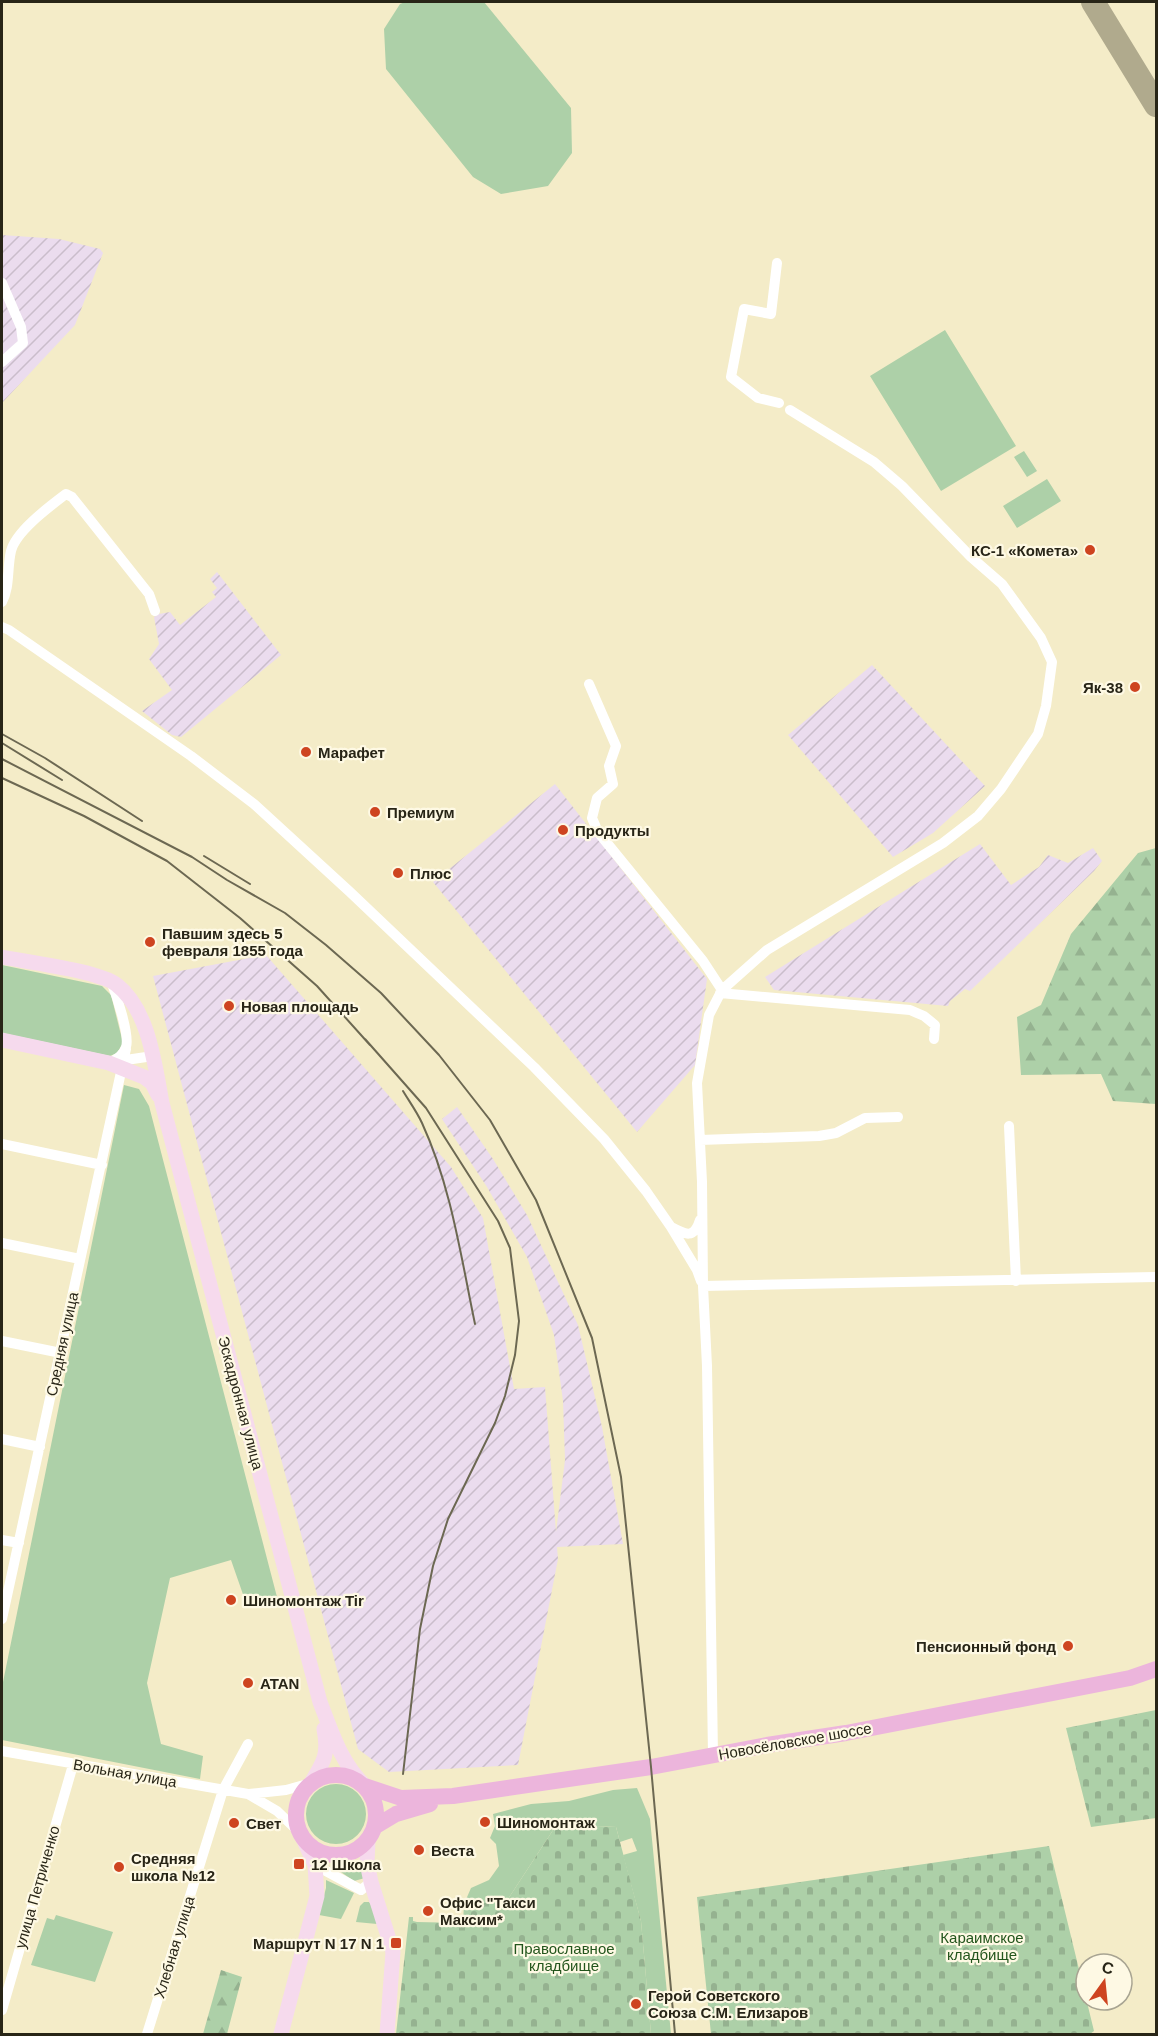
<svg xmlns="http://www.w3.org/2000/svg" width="1158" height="2036" viewBox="0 0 1158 2036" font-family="Arial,sans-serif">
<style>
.industrial{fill:url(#industrial-furrows)}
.grass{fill:#add0a8}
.forest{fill:url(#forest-firs)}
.cemetery{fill:url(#cemetery-stones)}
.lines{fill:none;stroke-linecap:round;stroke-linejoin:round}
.taxiway{stroke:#b0aa8d;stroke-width:24}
.minor{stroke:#fff;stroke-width:10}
.secondary{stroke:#f6daed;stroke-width:15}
.primary{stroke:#ecb5dc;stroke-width:16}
.rail{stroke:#6c6852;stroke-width:2}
.poi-dot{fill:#ce4420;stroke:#fef9e4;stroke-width:2}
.labels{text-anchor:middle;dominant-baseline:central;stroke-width:4.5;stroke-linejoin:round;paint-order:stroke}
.poi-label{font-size:15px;font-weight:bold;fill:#282517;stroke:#fef9e4;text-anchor:start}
.street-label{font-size:15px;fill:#282517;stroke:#fef9e4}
.park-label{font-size:15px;fill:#23551c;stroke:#fef9e4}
</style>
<defs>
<pattern id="industrial-furrows" width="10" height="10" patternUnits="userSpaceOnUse" patternTransform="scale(1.5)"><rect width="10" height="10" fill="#ebdcee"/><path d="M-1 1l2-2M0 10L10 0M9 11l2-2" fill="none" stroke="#cabdcb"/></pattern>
<pattern id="forest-firs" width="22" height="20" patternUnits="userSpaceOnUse" patternTransform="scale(1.5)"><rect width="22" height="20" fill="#add0a8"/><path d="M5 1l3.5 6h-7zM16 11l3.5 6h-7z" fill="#95b290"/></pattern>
<pattern id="cemetery-stones" width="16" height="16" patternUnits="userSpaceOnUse" patternTransform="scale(1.5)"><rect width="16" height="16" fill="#add0a8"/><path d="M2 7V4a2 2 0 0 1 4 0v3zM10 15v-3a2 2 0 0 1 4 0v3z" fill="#95b290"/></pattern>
</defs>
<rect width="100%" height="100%" fill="#f4ecc8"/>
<path class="industrial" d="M2,235l57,4 41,10 3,4 -28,72 -73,78z
M217,572l64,83 -100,82 -9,-2 -30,-24 30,-21 -23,-31 10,-15 -5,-27 5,-3 11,-2 10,13 36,-28 -4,-5 5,-4 -7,-9z
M872,665l113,121 -52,47 -40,24 -105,-122z
M555,784l152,195 -12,86 -58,67 -204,-250z
M980,844l31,41 28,-18 9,-12 20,8 25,-15 9,13 -8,10 -124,120 -5,-2 -15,12 -2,5 -174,-16 -9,-13z
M266,955l185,212 32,51 31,171 31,-2 11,145 9,-72 -2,-59 -9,-66 -27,-78 -40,-70 -45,-68 15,-12 36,52 34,56 51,110 24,102 21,117 -66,3 1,12 -40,206 -129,7 -31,-23 -205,-773z"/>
<path class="grass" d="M405,2h79l87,106 1,45 -24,33 -47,8 -28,-17 -87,-108 -2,-40 16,-25z
M945,330l71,116 -75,45 -71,-115z
M1024,451l13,20 -10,6 -13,-20z
M1047,479l14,22 -44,27 -14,-22z
M2,965l100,21 9,9 12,48 -6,10 -7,3 -108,-23z
M124,1085l15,4 10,17 128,491 -31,6 -15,-43 -61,18 -23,105 14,61 42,12 -3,23 -198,-39v-53z
M306 1814a30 30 0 1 1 60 0a30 30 0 1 1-60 0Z
M637,1788l13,31 21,215h-20l-10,-113 -18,-66 14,-4 -5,-13 -12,4 -4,-15 -59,-3 -51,78 -42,2 7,-16 18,-8 10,-14 -3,-22 -6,-6 5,-12 -2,-12 38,-10 38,-3 44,-11z
M337,1863l25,7 3,8 -11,3 -16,-11z
M326,1880l28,13 -13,26 -22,-4 7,-27z
M364,1902h5l4,6 4,16 -21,-2 4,-16z
M56,1915l57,17 -18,50 -64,-17 16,-47 7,2z"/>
<path class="forest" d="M1156,848v256l-43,-3 -12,-27 -80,1 -4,-58 24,-12 30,-71 67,-81z
M221,1970l21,7 -15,57h-24z"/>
<path class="cemetery" d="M1156,1710v108l-65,9 -25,-99z
M557,1824l59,3 25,94 10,113h-255l13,-117h4v4l4,1 46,1 1,-19 42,-2z
M1049,1846l45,185 -4,3h-379l-14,-137z"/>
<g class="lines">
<path class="taxiway" d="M1093,2l63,103"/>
<path class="minor" d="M777,263l-6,51 -27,-5 -13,68 27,21 21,5
M2,283l19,44 2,16 -21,19
M2,602c8,-15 5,-34 9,-51 5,-20 38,-44 55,-57l6,3 77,97 6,17
M2,627l7,3 182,126 63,48 96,88 184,175 70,72 42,52 25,36 26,43 4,11
M589,684l27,62 -7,20 4,18 -16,14 -5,20 6,14 105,129 19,29
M720,993l190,17 14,6 11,9 -1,14
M119,1061l34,-5
M109,1063c7,-4 15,-8 17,-16 4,-12 -10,-53 -15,-66
M1009,1126l7,155
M700,1140l119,-4 17,-3 29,-15 33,-1
M2,1144l100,21
M671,1227c15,8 23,12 29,-7
M2,1243l78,16
M703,1286l452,-9
M2,1341l59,12
M2,1439l38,8
M2,1540l17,3
M2,1619l124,-570
M2,1751l246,43 29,17 24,23
M713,1755l-6,-389 -4,-80 -1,-104 -5,-99 12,-68 13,-25 45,-40 176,-107 35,-27 23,-27 37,-55 8,-28 6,-44 -11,-24 -39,-54 -31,-27 -69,-71 -28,-24 -84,-52
M249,1794l37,-4 25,-7
M315,1865l46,25 10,-8
M2,2010l71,-245
M147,2034l76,-244 25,-46"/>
<path class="secondary" d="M2,957c25,5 98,14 115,28 32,25 38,81 45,118l158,599c12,31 21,61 45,84
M2,1040l107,23 35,14 8,6 6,12
M311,1783c13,-21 18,-29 13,-54
M368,1840l-1,23 4,19 22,70 -6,82
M281,2034l36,-138 -2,-31 -14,-31"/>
<path class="primary" d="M296 1815a40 40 0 1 1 80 0a40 40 0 1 1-80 0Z
M365,1786l36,12 52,-2 198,-29 116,-22 79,-12 284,-55 26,-9
M376,1826l20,-12 34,-10"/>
<path class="rail" d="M2,734l43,24 97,63
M2,743l60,37
M2,759l190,98 35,23 58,33 41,32 55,48 58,62 51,65 46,80 56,138 29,139 30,290 24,267
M2,778l82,38 83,45 73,57 77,68 53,59
M204,856l46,28
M365,1039l61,69 72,113 12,27 9,73 -4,34 -10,41 -10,27 -47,96 -15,47 -13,63 -17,145
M403,1091c6,10 14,21 19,32 29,63 39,134 53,201"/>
</g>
<g class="poi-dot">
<circle cx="1090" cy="550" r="6"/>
<circle cx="1135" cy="687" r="6"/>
<circle cx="306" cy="752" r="6"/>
<circle cx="375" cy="812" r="6"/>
<circle cx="563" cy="830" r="6"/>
<circle cx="398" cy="873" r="6"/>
<circle cx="150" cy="942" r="6"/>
<circle cx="229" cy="1006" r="6"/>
<circle cx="231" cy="1600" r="6"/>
<circle cx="1068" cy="1646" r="6"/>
<circle cx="248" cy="1683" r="6"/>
<circle cx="485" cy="1822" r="6"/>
<circle cx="234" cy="1823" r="6"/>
<circle cx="419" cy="1850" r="6"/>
<rect x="293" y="1858" width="12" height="12" rx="3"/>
<circle cx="119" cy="1867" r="6"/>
<circle cx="428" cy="1911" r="6"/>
<rect x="390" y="1937" width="12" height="12" rx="3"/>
<circle cx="636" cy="2004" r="6"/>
</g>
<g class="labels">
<g class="poi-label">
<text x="1078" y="550" text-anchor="end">КС-1 «Комета»</text>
<text x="1123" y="687" text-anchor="end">Як-38</text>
<text x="318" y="752">Марафет</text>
<text x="387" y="812">Премиум</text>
<text x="575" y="830">Продукты</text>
<text x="410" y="873">Плюс</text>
<text x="162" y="933">Павшим здесь 5<tspan x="162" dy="17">февраля 1855 года</tspan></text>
<text x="241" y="1006">Новая площадь</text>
<text x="243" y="1600">Шиномонтаж Tir</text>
<text x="1056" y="1646" text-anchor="end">Пенсионный фонд</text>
<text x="260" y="1683">ATAN</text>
<text x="497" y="1822">Шиномонтаж</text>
<text x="246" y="1823">Свет</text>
<text x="431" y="1850">Веста</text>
<text x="131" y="1858">Средняя<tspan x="131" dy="17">школа №12</tspan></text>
<text x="311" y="1864">12 Школа</text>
<text x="440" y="1902">Офис "Такси<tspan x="440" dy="17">Максим*</tspan></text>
<text x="384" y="1943" text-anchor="end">Маршрут N 17 N 1</text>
<text x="648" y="1995">Герой Советского<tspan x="648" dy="17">Союза С.М. Елизаров</tspan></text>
</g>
<g class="street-label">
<text transform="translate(62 1344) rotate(-78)">Средняя улица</text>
<text transform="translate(241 1403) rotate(75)">Эскадронная улица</text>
<text transform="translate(795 1741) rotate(-10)">Новосёловское шоссе</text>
<text transform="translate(125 1773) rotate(10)">Вольная улица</text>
<text transform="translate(37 1887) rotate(-74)">улица Петриченко</text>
<text transform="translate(174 1947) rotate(-73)">Хлебная улица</text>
</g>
<g class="park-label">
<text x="982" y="1937">Караимское<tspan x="982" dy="17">кладбище</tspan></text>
<text x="564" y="1948">Православное<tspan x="564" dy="17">кладбище</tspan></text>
</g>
</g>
<rect width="1158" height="2036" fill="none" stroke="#282517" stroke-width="6"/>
<g transform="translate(1104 1982) rotate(15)"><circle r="28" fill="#fef9e4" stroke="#a8a492" stroke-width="1.5"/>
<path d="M0-4.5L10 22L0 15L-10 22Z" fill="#ce4420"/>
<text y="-9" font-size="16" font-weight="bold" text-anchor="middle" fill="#282517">С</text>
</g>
</svg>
